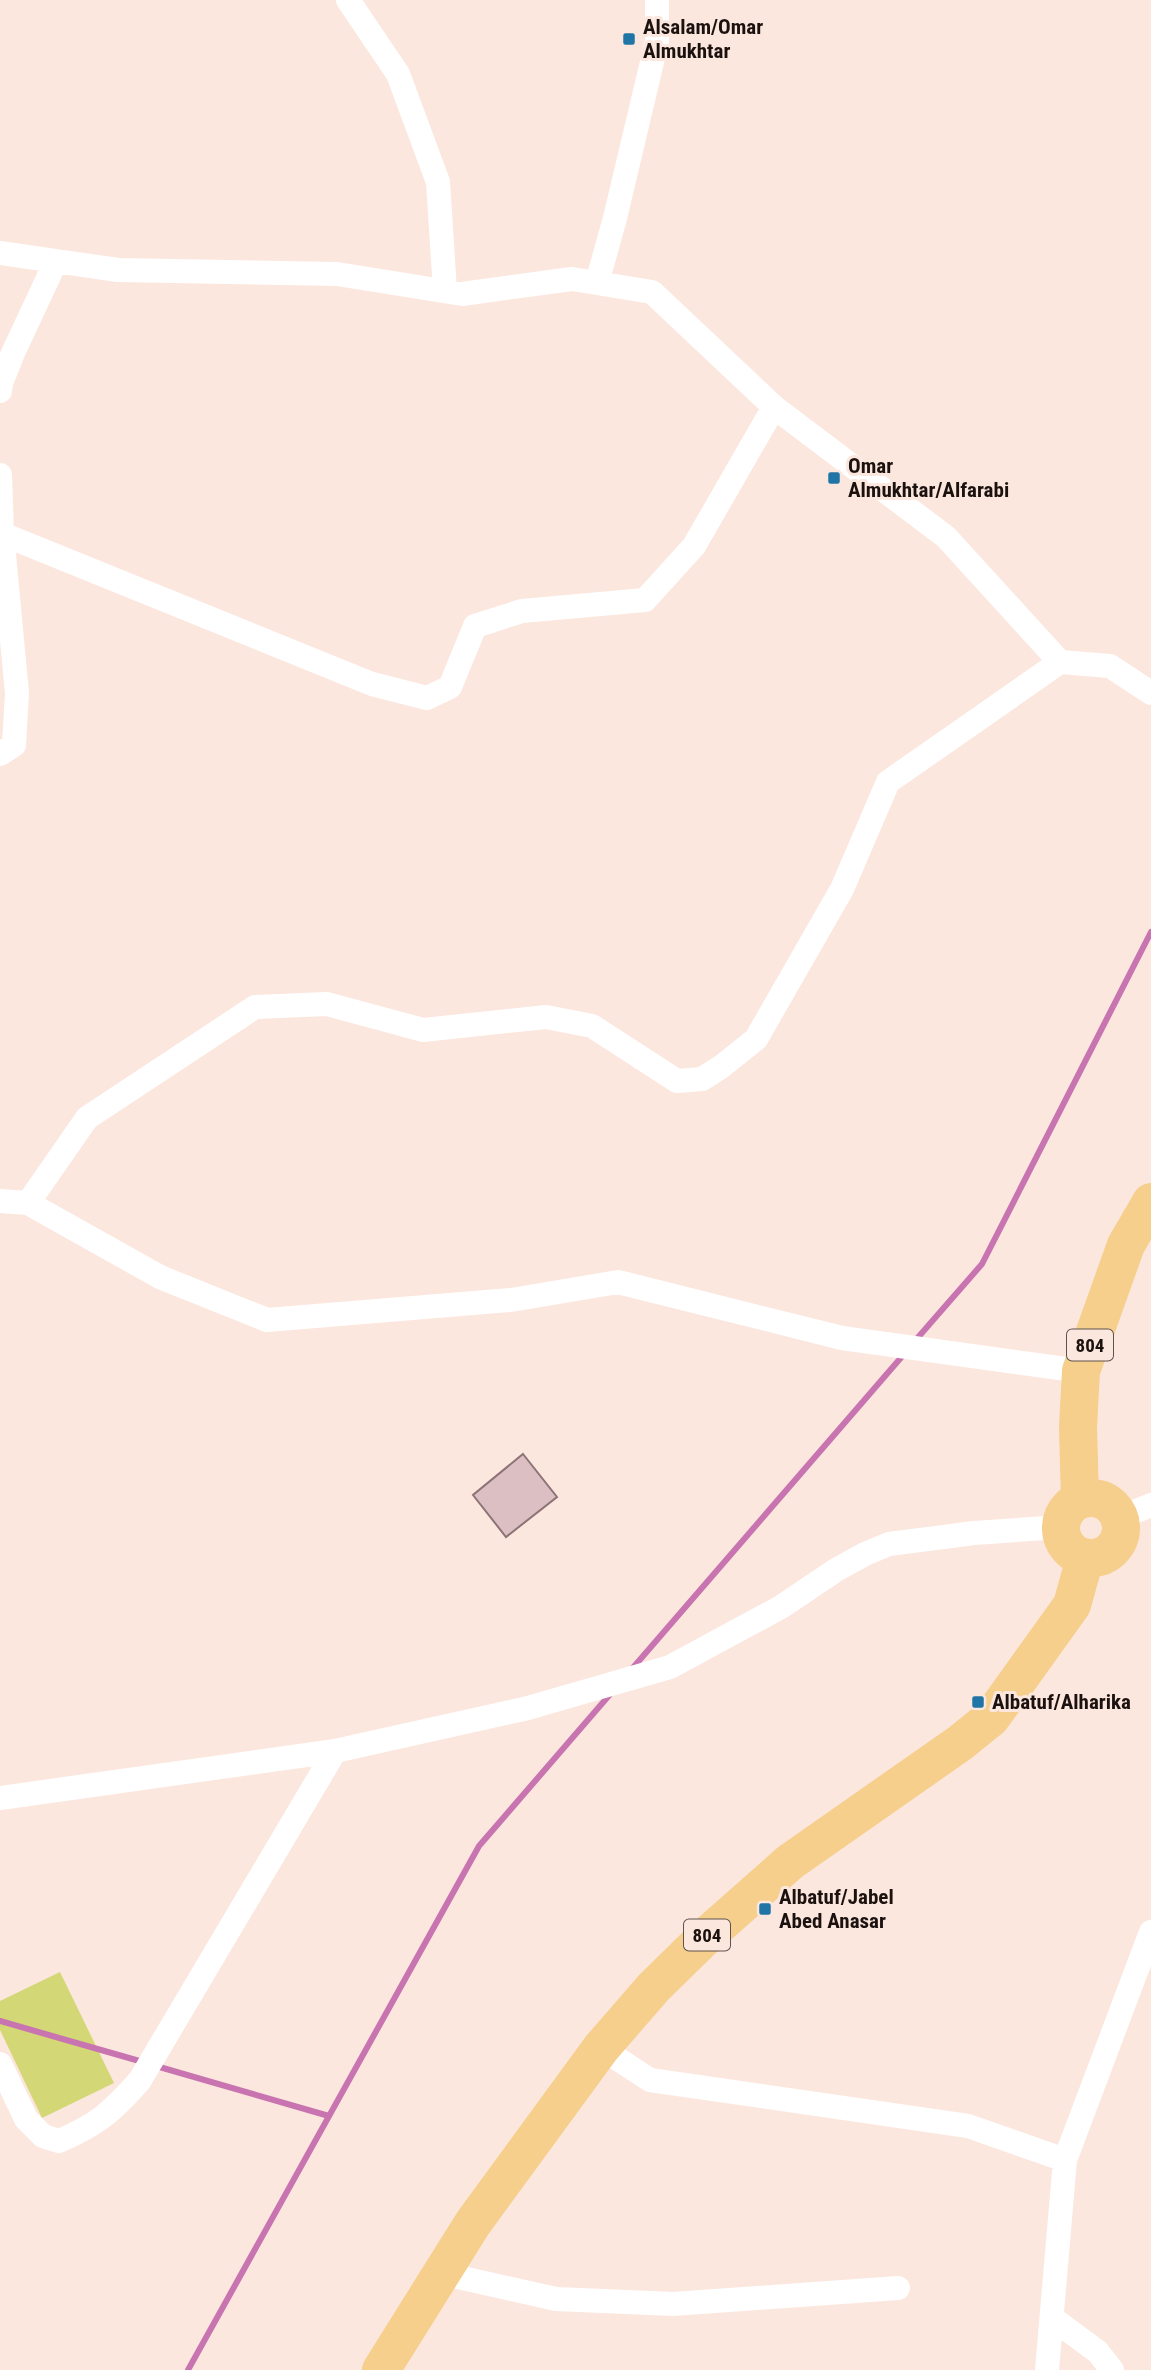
<svg xmlns="http://www.w3.org/2000/svg" width="1151" height="2370" viewBox="0 0 1151 2370" font-family="'Roboto Condensed',sans-serif">
<style>
.green{fill:#d3d775}
.lines{fill:none;stroke-linecap:round;stroke-linejoin:round}
.stream{stroke:#c774b0;stroke-width:6}
.building{fill:#dcbfc2;stroke:#8d7376;stroke-width:2}
.street{stroke:#fff;stroke-width:24}
.primary{stroke:#f5cf8b;stroke-width:38}
.poi-dot{fill:#1f75a5;stroke:#fce7de;stroke-width:2.5}
.labels{text-anchor:middle;dominant-baseline:central;stroke-width:6;stroke-linejoin:round;paint-order:stroke}
.shield{fill:#fce7de;stroke:#5e524d;stroke-width:2}
.shield-label{font-size:19px;font-weight:bold;fill:#1b120f}
.poi-label{font-size:21px;font-weight:bold;fill:#1b120f;stroke:#fce7de;text-anchor:start}
</style>
<rect width="100%" height="100%" fill="#fce7de"/>
<path class="green" d="M60,1972l54,111 -72,35 -42,-88v-29z"/>
<g class="lines">
<path class="stream" d="M914,1342l68,-78 169,-332
M631,1670l274,-317
M0,2021l143,41
M156,2066l173,50
M188,2370l291,-524 133,-154"/>
</g>
<path class="building" d="M523,1454l34,43 -51,40 -33,-42z"/>
<g class="lines">
<path class="street" d="M348,0l50,74 40,108 7,109
M0,253l118,17 219,4 125,20 110,-15 80,13 122,115 172,130 114,125 50,4 41,27
M597,283l18,-65 42,-177v-41
M0,391l1,-8 12,-30 43,-92
M0,475l2,59 15,159 -3,52 -14,9
M0,533l372,151 55,14 23,-11 25,-61 47,-15 123,-11 49,-54 80,-139
M0,1201l28,2 132,74 107,43 244,-20 107,-18 224,56 239,33
M28,1203l59,-85 168,-111 72,-3 96,26 123,-13 46,9 85,55 25,-2 19,-12 35,-28 86,-150 46,-107 172,-120
M1119,1518l32,-13
M0,1798l335,-47 193,-43 142,-41 111,-60 55,-37 29,-16 24,-10 85,-11 86,-6
M601,2048l49,32 318,46 97,34
M0,2064l26,55 17,17 16,5c38,-16 54,-30 81,-61l195,-329
M440,2273l116,26 117,5 225,-16
M1052,2318l46,34 14,18
M1047,2370l18,-210 86,-228"/>
<path class="primary" d="M1061 1528a30 30 0 1 1 60 0a30 30 0 1 1-60 0Z
M1080,1500l-2,-73 3,-56 45,-126 25,-43
M381,2370l92,-147 128,-175 53,-61 49,-48 87,-77 170,-119 31,-25 81,-113 13,-47"/>
</g>
<g class="poi-dot">
<rect x="622" y="32" width="14" height="14" rx="3.5"/>
<rect x="827" y="471" width="14" height="14" rx="3.5"/>
<rect x="971" y="1695" width="14" height="14" rx="3.5"/>
<rect x="758" y="1902" width="14" height="14" rx="3.5"/>
</g>
<g class="labels">
<g class="shield">
<rect x="1067" y="1329.5" width="46" height="31" rx="5"/>
<rect x="684" y="1919.5" width="46" height="31" rx="5"/>
</g>
<g class="shield-label">
<text x="1090" y="1345">804</text>
<text x="707" y="1935">804</text>
</g>
<g class="poi-label">
<text x="643" y="27">Alsalam/Omar<tspan x="643" dy="24">Almukhtar</tspan></text>
<text x="848" y="466">Omar<tspan x="848" dy="24">Almukhtar/Alfarabi</tspan></text>
<text x="992" y="1702">Albatuf/Alharika</text>
<text x="779" y="1897">Albatuf/Jabel<tspan x="779" dy="24">Abed Anasar</tspan></text>
</g>
</g>
</svg>
